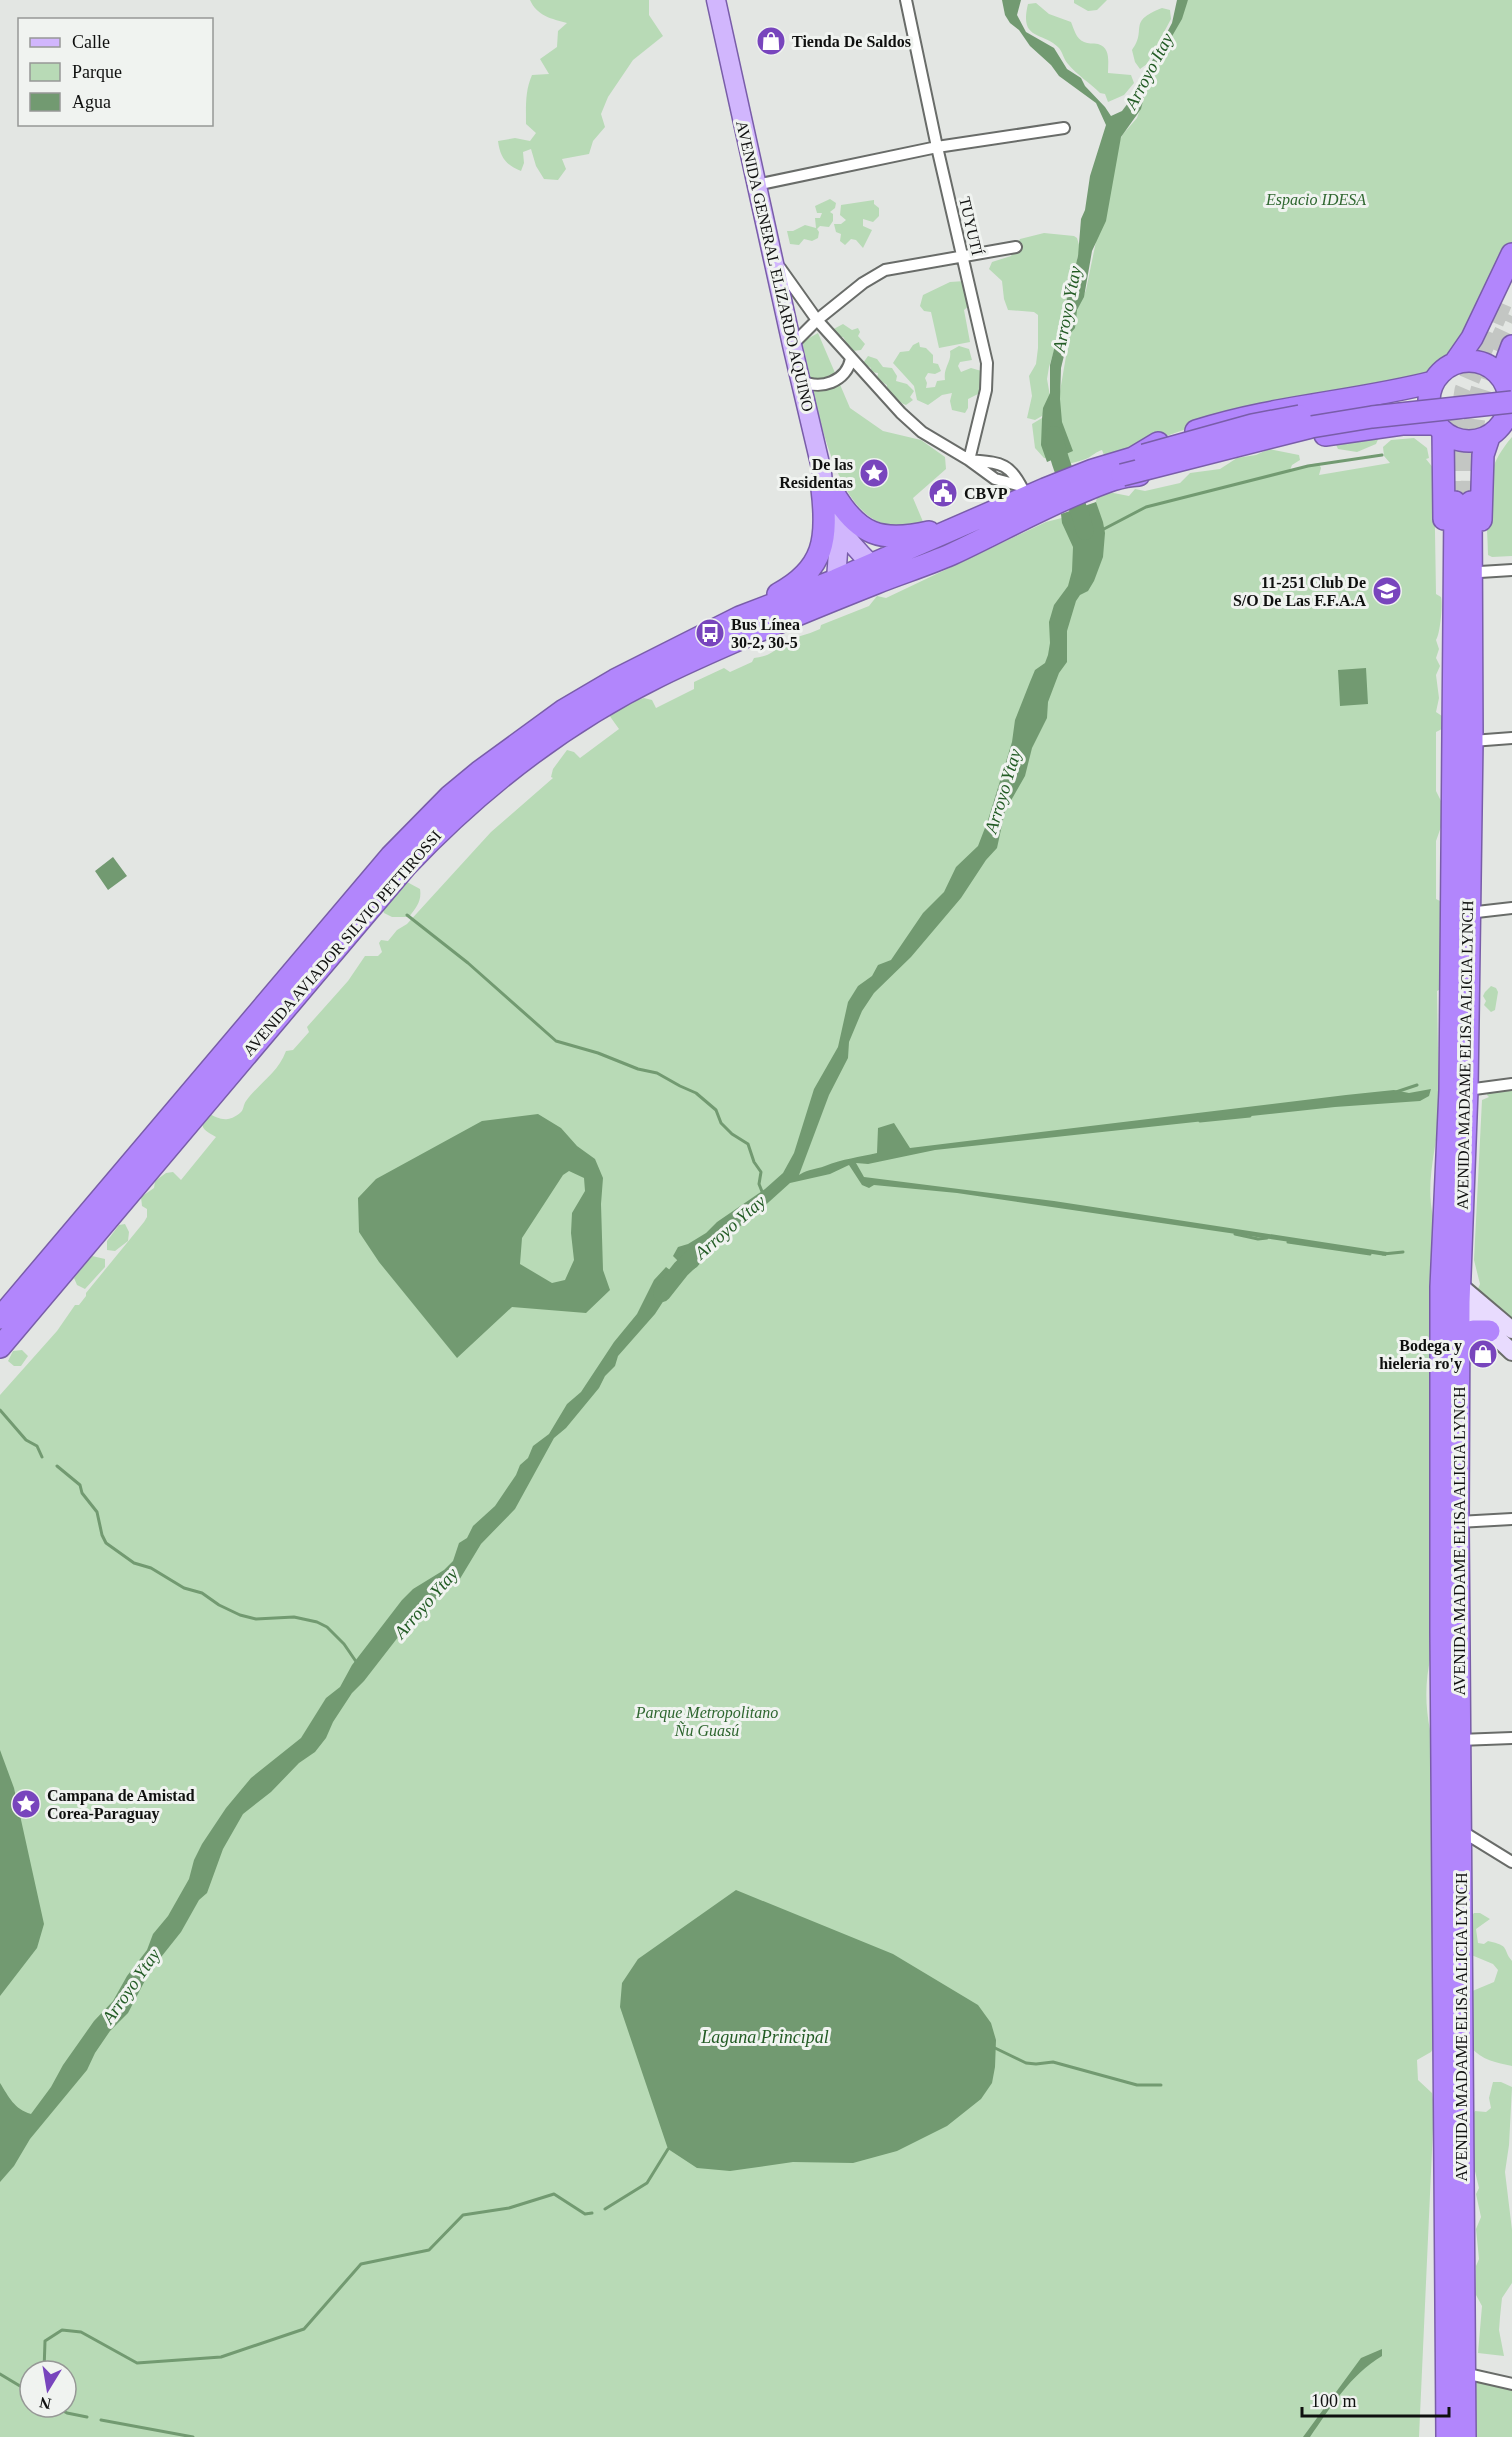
<svg xmlns="http://www.w3.org/2000/svg" width="1512" height="2437" viewBox="0 0 1512 2437" font-family="'Times New Roman',serif">
<style>
.green{fill:#b8dab6;fill-rule:evenodd}
.water{fill:#729a71;fill-rule:evenodd}
.lines{fill:none;stroke-linecap:round;stroke-linejoin:round}
.stream{stroke:#729a71;stroke-width:3}
.river{stroke:#729a71;stroke-width:18}
.highway-tunnel{stroke:#c3c6c3;stroke-width:21;stroke-dasharray:21 10;stroke-linecap:butt}
.street-casing{stroke:#696c69;stroke-width:14}
.secondary-casing{stroke:#696c69;stroke-width:20}
.primary-casing{stroke:#795da9;stroke-width:21}
.highway-casing{stroke:#795da9;stroke-width:24}
.street{stroke:#fff;stroke-width:10}
.secondary{stroke:#e8dbfe;stroke-width:16}
.primary{stroke:#d1b6fd;stroke-width:18}
.highway{stroke:#b286fc;stroke-width:21}
.highway-bridge-casing{stroke:#795da9;stroke-width:24;stroke-linecap:butt}
.highway-bridge{stroke:#b286fc;stroke-width:21}
.labels{text-anchor:middle;dominant-baseline:central;stroke-width:6;stroke-linejoin:round;paint-order:stroke}
.poi-label{font-size:16px;font-weight:bold;fill:#0f100f;stroke:#f0f3f0;text-anchor:start}
.park-label{font-size:16px;font-style:italic;fill:#2e662f;stroke:#f0f3f0}
.street-label{font-size:16px;fill:#0f100f;stroke:#f0f3f0}
.water-label{font-size:18px;font-style:italic;fill:#225b24;stroke:#f0f3f0}
</style>
<rect width="100%" height="100%" fill="#e3e6e3"/>
<path class="green" d="M530,0h119v15l14,21 -30,24 -25,37 -7,17 4,13 -12,14 -4,13 -27,5 4,10 -8,11 -14,-1 -8,-13 -5,-17 -8,3 1,11 -3,8c-16,-6 -21,-15 -23,-30l17,-3 15,3 6,-8 -10,-9c0,-18 -1,-33 6,-49l17,-1 -9,-15 17,-12 1,-16 9,-8c-15,-4 -30,-7 -37,-23z
M1074,0h33l-10,10 -9,1 -14,-8z
M1188,0h324v245l-57,109 -20,18 -228,50 -143,49 40,-16 -2,-5c-6,2 -9,5 -14,8 -5,3 -19,5 -26,8l-3,-7 -15,-1 -9,-10 -3,-24 25,-15 15,-88 14,-31 29,-141 8,-15 14,-16 23,-65z
M1036,3l13,11 22,8c3,7 5,17 13,20 4,2 9,1 14,2 13,4 10,18 10,29l23,2 3,8 -10,12 -16,7 -3,-8 -5,-1c-10,-10 -23,-18 -32,-29 -4,-4 -5,-11 -9,-16 -17,-17 -40,-7 -31,-44z
M1162,8l8,2 1,9 -24,45 -7,5 -5,-7 -3,-12c16,-21 -6,-28 30,-42z
M830,199l6,4 -1,5 -5,4 3,2v7l-4,6 -9,-1 -3,3 2,3 -1,6 -6,3 -8,-2 -5,6 -9,-1 -3,-13h6l12,-6 11,3 -1,-10h5l2,-5h-5l-2,-7z
M874,200v4l5,4v8l-6,6 -10,-3v7l9,4 -9,18 -7,-8 -5,-1 -6,6 -5,-4 1,-7 -5,-2 -2,-8h7l5,-4 -6,-5 1,-10z
M1044,233l30,3 3,2 3,10 -20,83 -11,36 -2,12 3,17 -8,20 -7,4 -8,-2 5,-22 -3,-20 7,-12 2,-16v-33l-4,-3 -26,-2 -4,-11 -2,-18 -13,-12 3,-7 19,-6 9,-17z
M965,281l5,24 -6,5 6,32 -31,6 -8,-36 -7,-1 -4,-5 3,-11 27,-13z
M843,324l9,6 6,-2 2,4 -2,4 7,8 -4,6 -9,1 -9,-14h-8l-5,-6z
M818,333l32,75 33,23 38,9 24,17 1,12 -33,29 11,26c-16,3 -30,5 -45,-2 -49,-21 -65,-131 -77,-180z
M919,342l1,5 6,1 7,7v8l5,1 3,7 -6,3 -7,-1 -3,5 2,5 -1,5 9,-1 2,-6 8,-1c-2,-13 7,-18 5,-29l9,-5 10,3 3,11 -12,2 -2,4 3,6 10,-4 14,4 -5,21 -12,6v9l-3,5 -13,-3 -2,-9 2,-8 -10,2 -14,10 -11,-5 -3,-14 -21,-23 7,-11 9,-1 4,-6z
M868,356l9,3 6,8 9,1 5,8 -1,5 11,3 7,7 -4,6 3,3 -7,5c-9,-3 -11,-11 -19,-15v-5l-10,-6 1,-6 -7,-1v-4l-8,-5z
M1380,435l-4,9 -19,8 -19,-3 -5,-11z
M1512,437v119l-20,1 -4,-2c-1,-48 -9,-80 24,-118z
M1414,438l13,10 2,10 -3,1 8,10 2,125 5,3c2,7 -1,38 -5,43l3,9 -3,9 4,8 -4,9 3,23 -3,14 9,6 -1,10 -8,4v59l8,16 -2,17 -6,17v58l6,3 5,29 -7,8 3,49 -6,3 2,123c-2,34 -14,67 -6,102l-2,440c-6,24 -6,49 -1,74l6,314 -5,8 -14,8 1,20 14,13 2,13 -15,331h-1419v-1042l57,-64 18,-26h4l7,-9v-3l58,-71 3,-5v-8l-5,-3 -1,-9 13,-9 1,-7 11,-8 7,-1 8,8 35,-43c-10,-6 -16,-7 -13,-20l7,-3c5,3 11,6 18,5 3,0 10,-4 12,-6 4,-3 3,-8 6,-12 14,-19 32,-28 40,-50l7,-1 16,-18 -2,-5 41,-46 17,-25h13l4,-4 -3,-9 2,-3 7,1 9,-11 10,-6 84,-92 62,-54 -2,-1 2,-8 14,-19 7,2 6,6 39,-29 -10,-14 4,-7 31,-10 8,2 4,8 38,-19v-7l30,-14 6,4 22,-10 2,-4c10,-1 22,-5 27,-15 13,-6 26,-8 39,-14l1,-4 48,-19 8,-10 9,2 160,-76 47,-12 4,-12 6,-7 26,5 6,-7 10,2 35,-8 10,-10 30,-4 17,-11 19,-3 13,-6 30,6 1,5 -8,5 -2,5c11,1 18,-8 29,-6l2,4 -2,7 71,-12 -6,-7 -1,-9 8,-7zM30,2371h36v36h-36z
M407,882l13,7c2,12 -4,19 -11,28h-17l-8,-4 -3,-10z
M1491,986l5,2 2,4 -3,18 -4,2 -7,-7 2,-4 -3,-5 2,-4z
M1512,1089v230l-35,-28 3,-7 -6,-24 8,-160 7,-3 -2,-2 1,-4z
M125,1224l4,8 -1,9 -13,10 -8,-1v-9l12,-16z
M92,1256l13,3v8l-20,22 -8,-4 -3,-7z
M22,1350l6,6 -7,10h-7l-6,-5 5,-10z
M1474,1913h6l10,6 -14,10 2,14 6,1 4,-3c23,5 14,8 24,20v105c-15,-3 -31,-6 -41,-19l-1,-55 24,-10 4,-12 -5,-6 -24,-10 1,-37z
M1493,2082h8l11,5 -3,58 -4,27 7,58v53l-10,15 -2,19 -1,13 5,26 -26,-3 4,-47 -6,-11v-29l3,-7 -3,-30 5,-12 -5,-23 3,-6 -14,-59 10,-18 11,1 5,-4 -2,-10z
M1481,2381l31,8v48h-39l-1,-54z"/>
<path class="water" d="M1002,0h19l-4,15 9,17 28,16 13,21 14,9 4,8 20,21 6,9 11,-5 12,-16 38,-72 5,-23h11l-6,19 -29,50 -2,15 -5,5 -5,20 -20,28 -15,84 -14,30 -8,46 -7,13 -2,18 -6,7 -8,33 -1,31 2,23 11,29 -26,11 -6,-17 1,-26 1,-11 7,-15v-28l28,-109 3,-37 4,-9 5,-34 16,-51 -10,-22 -37,-27 -8,-11 -21,-19 -11,-16 -9,-7 -5,-8z
M1096,502l7,20 2,11 -2,24 -9,24 -6,10 -8,4 -4,6 -9,30v31l-8,11 -11,29 -1,16 -15,30 -7,28 -20,35 -8,37 -11,12 -25,38 -50,59 -37,36 -12,18 -13,31 -1,16 -19,37 -30,80c11,-7 16,-5 26,-9 18,-7 34,-9 52,-13l1,-25 16,-5 16,25 436,-53 48,-5 15,3 22,-4 -2,7 -9,5 -85,6 -400,43 -67,14 -12,-1 8,14 190,24 333,51 -1,4 -429,-63 -83,-8 -5,3 -7,-3 -13,-20 -19,9 -40,9 -31,28 -25,20 -11,4 -26,32 -8,5 -16,-16 5,-9 10,-3 18,-11 11,-11 48,-33 18,-16 11,-20 20,-64 24,-42 10,-45 10,-16 14,-10 6,-11 13,-5 32,-47 21,-21 12,-25 22,-21 10,-26 24,-78 3,-22 15,-38 5,-12 10,-7 3,-8 2,-12 -1,-21 5,-17 14,-19 4,-15 1,-24 -11,-24 -1,-9z
M1366,668l2,36 -28,2 -2,-36z
M113,857l14,19 -19,14 -13,-19z
M538,1114l23,14 16,18 18,13 8,19 -2,26 2,66 7,20 -24,23 -74,-6 -55,51 -78,-96 -20,-30 -1,-34 18,-19 106,-58zM569,1171l15,7 1,13 -13,22 -1,20 3,27 -9,20 -13,3 -32,-19 2,-26 41,-63z
M666,1267l17,13 -13,11 -15,23 -37,42 -3,10 -10,10 -6,12 -33,40 -12,10 -39,71 -34,35 -23,38 -27,21 -29,29 -38,49 -12,12 -19,29 -7,16 -11,14 -16,11 -28,29 -28,22 -20,35 -16,44 -8,7 -18,32 -31,39 -22,42 -18,18 -15,22 -8,17 -57,69 -16,27 -14,16v-99c9,14 14,26 31,31l20,-27 12,-22 31,-44 19,-20 14,-25 20,-26 6,-16 15,-18 21,-37 5,-19 8,-16 24,-36 25,-30 50,-40 25,-40 14,-11 12,-22 50,-65 11,-11 31,-19 9,-9 6,-18 8,-5 6,-12 22,-20 21,-31 4,-10 8,-7 5,-12 16,-12 18,-30 14,-12 33,-50 23,-28 17,-34z
M0,1750l14,38 30,136 -7,24 -37,48z
M736,1890l157,64 85,51 13,18 5,17 -1,27 -3,16 -11,16 -34,27 -50,25 -44,12 -60,-1 -63,9 -33,-3 -29,-19 -48,-142 2,-24 16,-24z
M1382,2349v7c-32,19 -51,51 -72,81h-7l58,-79z"/>
<g class="lines">
<path class="stream" d="M1102,530l44,-23 162,-41 74,-11
M407,915l61,48 88,78 42,12 40,16 19,4 23,13 16,7 20,17 5,13 11,11 16,10 6,18 7,10 -2,12 4,10
M1396,1092l21,-7
M1200,1121l50,-5
M1235,1234l23,5 9,-1
M1288,1242l82,12
M1383,1254l20,-2
M0,1410l26,30 11,6 5,11
M57,1466l23,19 2,8 15,19 5,23 4,8 28,20 17,5 33,20 18,5 17,12 21,10 16,4 38,-2 23,5 10,5 17,17 13,19
M995,2048l31,15 10,1 17,-2 84,23h24
M605,2209l42,-26 21,-34
M44,2371l1,-30 17,-11 19,2 56,31 84,-6 83,-28 57,-65 68,-14 34,-35 46,-7 45,-14 31,20 7,-1
M0,2374l25,15 5,-4
M56,2407l11,6 20,4
M101,2420l92,17"/>
<path class="river" d="M1054,435c5,33 23,63 31,96
M662,1293l19,-24 21,-20"/>
<path class="highway-tunnel" d="M1455,502v-46l10,-66 37,-88
M1471,502c1,-38 -1,-76 10,-112 8,-26 20,-50 31,-74"/>
<g class="street-casing">
<path id="street" d="M906,0l31,147 50,216 -1,27 -17,70
M756,185l181,-38 127,-19
M780,268l37,52 84,93 21,19 47,28 26,19 26,7
M792,345l25,-25 46,-37 22,-13 131,-23
M800,380c20,11 47,2 51,-22
M969,460c30,3 40,1 54,30
M1480,572l32,-2
M1472,741l40,-3
M1468,913l44,-5
M1467,1090l45,-6
M1458,1522l54,-3
M1459,1740l53,-2
M1460,1830l52,32
M1464,2373l48,11"/>
</g>
<g class="secondary-casing">
<path id="secondary" d="M1460,1286l52,44
M1459,1302l53,50"/>
</g>
<g class="primary-casing">
<path id="primary" d="M716,0l76,345 30,127c1,39 23,67 50,93
M836,580l4,-56"/>
</g>
<g class="highway-casing">
<path id="highway" d="M1429 401a40 40 0 1 1 80 0a40 40 0 1 1-80 0Z
M1454,364l18,-26 40,-84
M1501,376l11,-30
M1196,431c77,-25 159,-29 237,-49
M1443,432l1,87
M1325,435l77,-11h34
M833,492c25,43 48,51 96,40
M1481,520l2,-65 6,-18
M778,594c47,-25 50,-56 44,-105
M0,1318l391,-462 59,-60 29,-24 85,-62 51,-30 125,-63 96,-37 209,-91 48,-19 40,-12 25,-15
M0,1347l406,-481c74,-78 157,-143 253,-190 70,-34 144,-64 217,-93 25,-10 51,-18 76,-29 43,-20 84,-43 127,-61 20,-8 38,-17 60,-18
M1458,1351l6,-12 9,-8h16
M1447,2437l-6,-805v-345l9,-197 5,-588
M1465,2437l-7,-915 1,-220 8,-212 5,-349 -1,-239"/>
</g>
<use href="#street" class="street"/>
<use href="#secondary" class="secondary"/>
<use href="#primary" class="primary"/>
<use href="#highway" class="highway"/>
<g class="highway-bridge-casing">
<path id="highway-bridge" d="M1144,455l108,-30 48,-9
M1122,475l189,-48 61,-10 140,-15"/>
</g>
<use href="#highway-bridge" class="highway-bridge"/>
</g>
<defs>
<g id="shop-disc" transform="scale(1.5)"><circle r="9.5" fill="#7845bd" stroke="#f0f3f0"/><path d="M-5-2.5h2.3a2.7 3.5 0 0 1 5.4 0H5L5.5 6h-11ZM-1.5-2.5h3a1.5 2.3 0 0 0-3 0Z" fill="#fff"/></g>
<g id="sight-disc" transform="scale(1.5)"><circle r="9.5" fill="#7845bd" stroke="#f0f3f0"/><path d="M0-6L1.8-2.2L6-1.7L2.9 1.2L3.7 5.4L0 3.3L-3.7 5.4L-2.9 1.2L-6-1.7L-1.8-2.2Z" fill="#fff"/></g>
<g id="civic-disc" transform="scale(1.5)"><circle r="9.5" fill="#7845bd" stroke="#f0f3f0"/><path d="M-.6-6.5H3V-4.5H.6V-3L4-1V1h2V6H-6V1h2V-1L-.6-3ZM-1.2 2.5V6h2.4V2.5Z" fill="#fff"/></g>
<g id="school-disc" transform="scale(1.5)"><circle r="9.5" fill="#7845bd" stroke="#f0f3f0"/><path d="M0-5L7-2L0 1L-7-2ZM-4 1L0 2.5L4 1V4Q0 6-4 4Z" fill="#fff"/></g>
<g id="bus-disc" transform="scale(1.5)"><circle r="9.5" fill="#7845bd" stroke="#f0f3f0"/><path d="M-5-6H5V4H4V6H2V4H-2V6H-4V4H-5ZM-3.5-4V0h7V-4ZM-3.5 1.2v1.5H-2V1.2ZM2 1.2v1.5H3.5V1.2Z" fill="#fff"/></g>
</defs>
<g fill-rule="evenodd">
<use href="#shop-disc" x="771" y="41"/>
<use href="#sight-disc" x="874" y="473"/>
<use href="#civic-disc" x="943" y="493"/>
<use href="#school-disc" x="1387" y="591"/>
<use href="#bus-disc" x="710" y="633"/>
<use href="#shop-disc" x="1483" y="1354"/>
<use href="#sight-disc" x="26" y="1804"/>
</g>
<g class="labels">
<g class="poi-label">
<text x="792" y="41">Tienda De Saldos</text>
<text x="853" y="464" text-anchor="end">De las<tspan x="853" dy="18">Residentas</tspan></text>
<text x="964" y="493">CBVP</text>
<text x="1366" y="582" text-anchor="end">11-251 Club De<tspan x="1366" dy="18">S/O De Las F.F.A.A</tspan></text>
<text x="731" y="624">Bus Línea<tspan x="731" dy="18">30-2, 30-5</tspan></text>
<text x="1462" y="1345" text-anchor="end">Bodega y<tspan x="1462" dy="18">hieleria ro'y</tspan></text>
<text x="47" y="1795">Campana de Amistad<tspan x="47" dy="18">Corea-Paraguay</tspan></text>
</g>
<g class="park-label">
<text x="1316" y="199">Espacio IDESA</text>
<text x="707" y="1712">Parque Metropolitano<tspan x="707" dy="18">Ñu Guasú</tspan></text>
</g>
<g class="street-label">
<text transform="translate(971 226) rotate(77)">TUYUTÍ</text>
<text transform="translate(775 266) rotate(77)">AVENIDA GENERAL ELIZARDO AQUINO</text>
<text transform="translate(342 943) rotate(-49)">AVENIDA AVIADOR SILVIO PETTIROSSI</text>
<text transform="translate(1465 1055) rotate(-89)">AVENIDA MADAME ELISA ALICIA LYNCH</text>
<text transform="translate(1459 1541) rotate(-90)">AVENIDA MADAME ELISA ALICIA LYNCH</text>
<text transform="translate(1461 2027) rotate(-90)">AVENIDA MADAME ELISA ALICIA LYNCH</text>
</g>
<g class="water-label">
<text transform="translate(1149 71) rotate(-62)">Arroyo Itay</text>
<text transform="translate(1067 309) rotate(-79)">Arroyo Ytay</text>
<text transform="translate(1003 791) rotate(-73)">Arroyo Ytay</text>
<text transform="translate(730 1227) rotate(-41)">Arroyo Ytay</text>
<text transform="translate(426 1603) rotate(-49)">Arroyo Ytay</text>
<text transform="translate(131 1986) rotate(-55)">Arroyo Ytay</text>
<text x="765" y="2037">Laguna Principal</text>
</g>
</g>
<rect x="18" y="18" width="195" height="108" fill="#f0f3f0" stroke="#969896" stroke-width="1.5"/>
<rect x="30" y="38" width="30" height="9" fill="#d1b6fd" stroke="#969896" stroke-width="1.5"/>
<text x="72" y="48" font-size="18" fill="#0f100f">Calle</text>
<rect x="30" y="63" width="30" height="18" fill="#b8dab6" stroke="#969896" stroke-width="1.5"/>
<text x="72" y="78" font-size="18" fill="#0f100f">Parque</text>
<rect x="30" y="93" width="30" height="18" fill="#729a71" stroke="#969896" stroke-width="1.5"/>
<text x="72" y="108" font-size="18" fill="#0f100f">Agua</text>
<g transform="translate(48 2389) rotate(191)"><circle r="28" fill="#f0f3f0" stroke="#969896" stroke-width="1.5"/>
<path d="M0-4.5L10 22L0 15L-10 22Z" fill="#7845bd"/>
<text y="-9" font-size="16" font-weight="bold" text-anchor="middle" fill="#0f100f">N</text>
</g>
<path d="M1302 2407v9h147v-9" fill="none" stroke="#0f100f" stroke-width="3"/>
<text x="1311" y="2407" font-size="18" fill="#0f100f" stroke="#f0f3f0" stroke-width="4.5" paint-order="stroke">100 m</text>
</svg>
